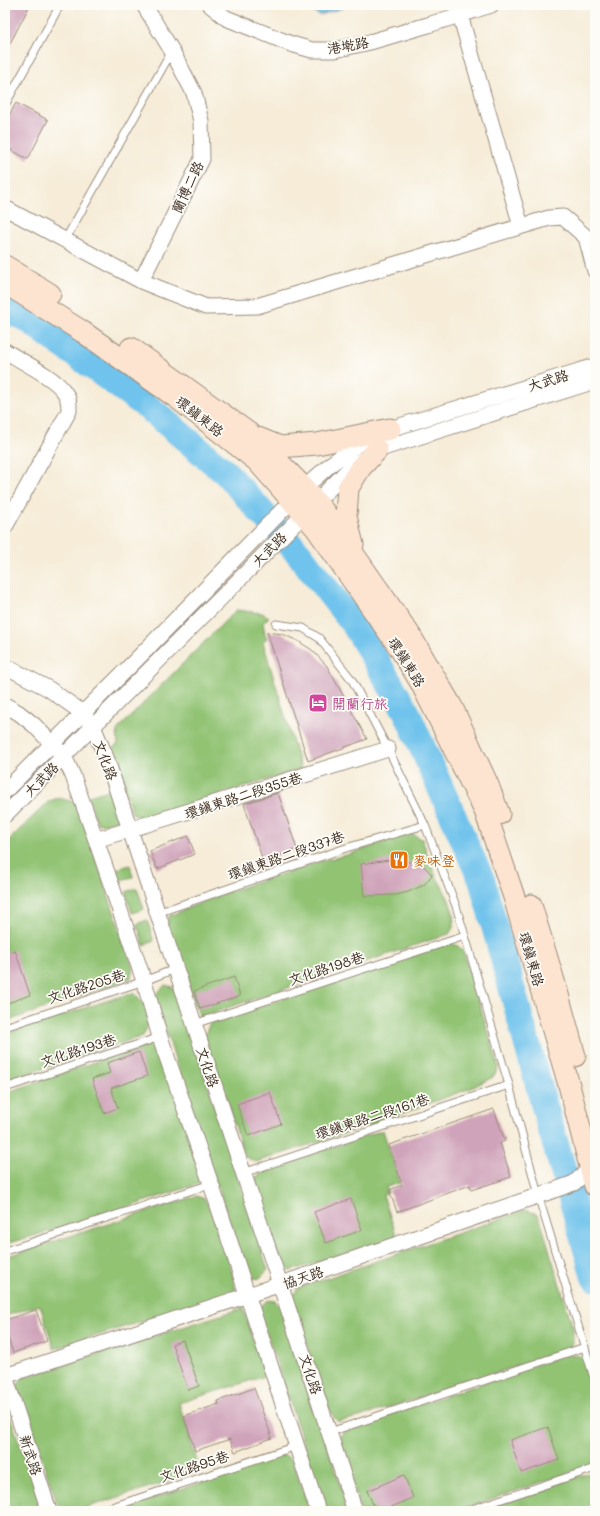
<svg xmlns="http://www.w3.org/2000/svg" width="600" height="1516" viewBox="0 0 600 1516" font-family="Mali,'LXGW WenKai TC',sans-serif">
<style>
.green{fill:#91c373;stroke:#667648}
.water{fill:#70c3ec;stroke:#567685}
.lines{fill:none;stroke-linecap:round;stroke-linejoin:round}
.river{stroke:#70c3ec;stroke-width:27}
.building{fill:#cfa3b9}
.lane-casing{stroke:#988b7b;stroke-width:9}
.street-casing{stroke:#988b7b;stroke-width:17}
.secondary-casing{stroke:#988b7b;stroke-width:23}
.lane{stroke:#fff;stroke-width:7}
.street{stroke:#fff;stroke-width:15}
.secondary{stroke:#fde4d1;stroke-width:21}
.labels{text-anchor:middle;dominant-baseline:central;stroke-width:3.5;stroke-linejoin:round;paint-order:stroke}
.street-label{font-size:14px;fill:#3b2a1e;stroke:#fdfcf7}
.hotel-label{font-size:14px;fill:#b23c85;stroke:#fdfcf7;text-anchor:start}
.food-label{font-size:14px;fill:#c56008;stroke:#fdfcf7;text-anchor:start}
</style>
<rect width="100%" height="100%" fill="#fdfcf7"/>
<filter id="ink" filterUnits="userSpaceOnUse"><feTurbulence type="fractalNoise" baseFrequency=".025" numOctaves="2"/><feDisplacementMap in="SourceGraphic" scale="8" xChannelSelector="R" yChannelSelector="G"/><feConvolveMatrix kernelMatrix="1 2 1 2 8 2 1 2 1" color-interpolation-filters="sRGB"/></filter>
<filter id="wash" filterUnits="userSpaceOnUse"><feTurbulence type="fractalNoise" baseFrequency=".012" numOctaves="4" result="noise"/><feDisplacementMap in="SourceGraphic" scale="16" xChannelSelector="R" yChannelSelector="G"/><feGaussianBlur stdDeviation="0.9" result="paint"/><feColorMatrix in="noise" values="0 0 0 0 0 0 0 0 0 0 0 0 0 0 0 0 0 1.4 0 .05"/><feComposite in="paint" operator="in"/></filter>
<g filter="url(#wash)">
<rect width="100%" height="100%" fill="#f6ecd8"/>
<path class="green" d="M236,610l26,3 7,4 -6,6 2,11 2,4 -4,4 38,127 -159,50 -10,-6 -19,-58 -1,-6 6,-5 -1,-14z
M112,789l9,30 -18,5 -6,-1 -9,-27z
M59,798l15,4 6,10 53,156 -2,10 -126,44v-178l44,-43z
M410,833l12,6 10,29 16,30 5,14 1,14 -5,8 -249,83 -34,-89 3,-12 56,-23 99,-33 23,-5z
M130,865l3,12 -13,3 -3,-11z
M137,888l7,21 -12,4 -6,-21z
M147,920l7,21 -10,4 -7,-21z
M451,943l7,3 5,5 36,116 -6,10 -22,11 -103,38 -112,36 -12,-6 -15,-51 -25,-68 6,-14z
M165,985l7,2 5,4 91,279 -8,8 -11,1 -92,-274 -2,-9z
M134,993l10,10 5,20 -6,13 -138,45v-47l107,-35z
M151,1045l10,7 40,123 -3,9 -119,39 -74,21v-151l131,-45z
M383,1130l17,53 -14,4 2,6 -5,2 14,42 -107,34 -7,-4 -5,-10 -21,-67 -1,-13 8,-6z
M196,1196l9,3c13,29 26,61 31,93l-182,57 -14,-44 -35,11v-59z
M526,1210l9,3 5,6 33,109v16l-5,4 -50,18 -159,51 -21,5 -5,-6 -8,-16 -30,-92 -2,-12 5,-8z
M269,1300l6,1 6,6 68,204h-23l-67,-201 4,-6z
M243,1308l22,68 -86,27 21,68 -125,40h-14l-5,-11 -39,-114 5,-8z
M568,1354l16,3 11,46v61l-139,47h-95l-23,-72 7,-9z
M5,1402l33,94 5,15h-38z
M284,1455l9,6 17,50h-195z
M595,1471v40h-117z"/>
<path class="water" d="M297,5h55l-32,10z"/>
<g class="lines">
<path class="river" d="M5,309l21,9 122,89 78,66 73,81 57,73 50,84 76,170 66,238 47,159"/>
</g>
<g id="blocks">
<path class="building" d="M5,5h25l-25,48z
M16,103l32,17 -20,39 -23,-12v-24z
M267,632l15,2 16,7 14,9 15,16 40,73 -59,22z
M278,793l19,56 -34,12 -19,-57z
M188,836l7,18 -38,15 -7,-18z
M389,860l16,1 19,5 8,9 -8,10 -16,7 -12,3 -32,1 -3,-32z
M15,950l15,45 -25,9v-51z
M234,977l6,19 -40,13 -6,-18z
M139,1052l8,24 -36,12 7,20 -14,5 -12,-34 18,-6 -3,-10z
M270,1092l11,32 -33,12 -11,-32z
M494,1109l11,32 -5,2 11,34 -40,13 -1,-5 -73,27 -8,-22 13,-5 -13,-40z
M351,1199l11,31 -36,13 -12,-31z
M36,1310l11,31 -34,12 -8,-25v-8z
M183,1340l16,46 -11,4 -16,-46z
M254,1388l18,50 -37,14 -5,-13 -35,12 -11,-35 35,-12 -1,-3z
M548,1427l11,33 -38,13 -11,-33z
M404,1475l9,23 -31,13h-6l-9,-20z"/>
</g>
</g>
<g filter="url(#ink)">
<use href="#blocks" fill-opacity="0" stroke="#988b7b" stroke-width="1"/>
<g class="lines">
<g class="lane-casing">
<path id="lane" d="M5,105l55,-100
M65,240l107,-189
M276,624l27,4 16,10 33,42 36,69 37,76 31,81 9,30 44,149 29,110 57,186
M157,913l189,-65 79,-23
M194,1024l271,-88
M5,1027l139,-46 31,-12
M5,1088l155,-51
M243,1173l266,-88
M5,1251l206,-67
M330,1432l255,-85
M100,1511l196,-65
M466,1511l129,-43"/>
</g>
<g class="street-casing">
<path id="street" d="M210,5l16,13 65,26 21,6h23l35,-8 58,-17 63,-20
M460,15l61,211
M5,208l136,73 65,26 51,-1 292,-88 14,-1 23,20 9,34
M141,281l61,-122 -1,-38 -7,-28 -22,-42 -28,-46
M5,351c16,10 51,27 60,42 4,5 4,11 4,18l-64,116
M5,666l44,23 34,24 10,13 14,34 248,751
M5,705l14,8 15,12 30,31 9,20 23,64 48,141 16,56 51,147 107,327
M5,791l131,-131 168,-172 27,-24 31,-23 28,-12 205,-63
M5,815l345,-347 27,-18 218,-69
M96,840l292,-91
M5,1376l276,-92 268,-92 25,-9 21,-19
M5,1376l44,135"/>
</g>
<g class="secondary-casing">
<path id="secondary" d="M5,266l45,28
M5,283l78,49 94,66 80,63 59,67 83,119 22,36 64,128 29,86 55,188 26,101
M131,348l119,86 21,20 33,34 21,25 85,122 42,72 36,78 11,29
M258,438l22,9 37,-3 73,-15
M353,545l-7,-29 2,-28 13,-21 16,-17
M531,905l26,86 18,65"/>
</g>
<use href="#lane" class="lane"/>
<use href="#street" class="street"/>
<use href="#secondary" class="secondary"/>
</g>
</g>
<defs>
<g id="hotel-square" transform="scale(1)"><rect x="-9" y="-9" width="18" height="18" rx="4" fill="#d1479c" stroke="#fdfcf7"/><path d="M-6-4.5h1.5V1H6V5H4.5V3h-9V5H-6ZM-4 0a1.8 1.8 0 1 1 3.6 0ZM.5 0V-2.5h3Q6-2.5 6 0Z" fill="#fff"/></g>
<g id="restaurant-square" transform="scale(1)"><rect x="-9" y="-9" width="18" height="18" rx="4" fill="#e8710a" stroke="#fdfcf7"/><path d="M-5-6h1v4h1v-4h1v4h1v-4h1v5L-1.5 .5V6h-2V.5L-5-1ZM5-6V6H3V1.5H1.5Q1.5-4 5-6Z" fill="#fff"/></g>
</defs>
<g fill-rule="evenodd">
<use href="#hotel-square" x="318" y="703"/>
<use href="#restaurant-square" x="399" y="860"/>
</g>
<g class="labels">
<g class="street-label">
<text transform="translate(348 45) rotate(-10)">港墘路</text>
<text transform="translate(187 187) rotate(-65)">蘭博二路</text>
<text transform="translate(548 380) rotate(-17)">大武路</text>
<text transform="translate(200 416) rotate(38)">環鎮東路</text>
<text transform="translate(269 549) rotate(-45)">大武路</text>
<text transform="translate(407 662) rotate(58)">環鎮東路</text>
<text transform="translate(106 760) rotate(69)">文化路</text>
<text transform="translate(41 779) rotate(-45)">大武路</text>
<text transform="translate(243 795) rotate(-18)">環鎮東路二段355巷</text>
<text transform="translate(286 855) rotate(-19)">環鎮東路二段337巷</text>
<text transform="translate(532 959) rotate(74)">環鎮東路</text>
<text transform="translate(326 968) rotate(-18)">文化路198巷</text>
<text transform="translate(86 986) rotate(-18)">文化路205巷</text>
<text transform="translate(78 1050) rotate(-18)">文化路193巷</text>
<text transform="translate(208 1067) rotate(72)">文化路</text>
<text transform="translate(372 1116) rotate(-18)">環鎮東路二段161巷</text>
<text transform="translate(303 1277) rotate(-19)">協天路</text>
<text transform="translate(311 1374) rotate(72)">文化路</text>
<text transform="translate(31 1455) rotate(72)">新武路</text>
<text transform="translate(194 1466) rotate(-18)">文化路95巷</text>
</g>
<g class="hotel-label">
<text x="332" y="703">開蘭行旅</text>
</g>
<g class="food-label">
<text x="413" y="860">麥味登</text>
</g>
</g>
<rect width="600" height="1516" fill="none" stroke="#fdfcf7" stroke-width="20"/>
</svg>
